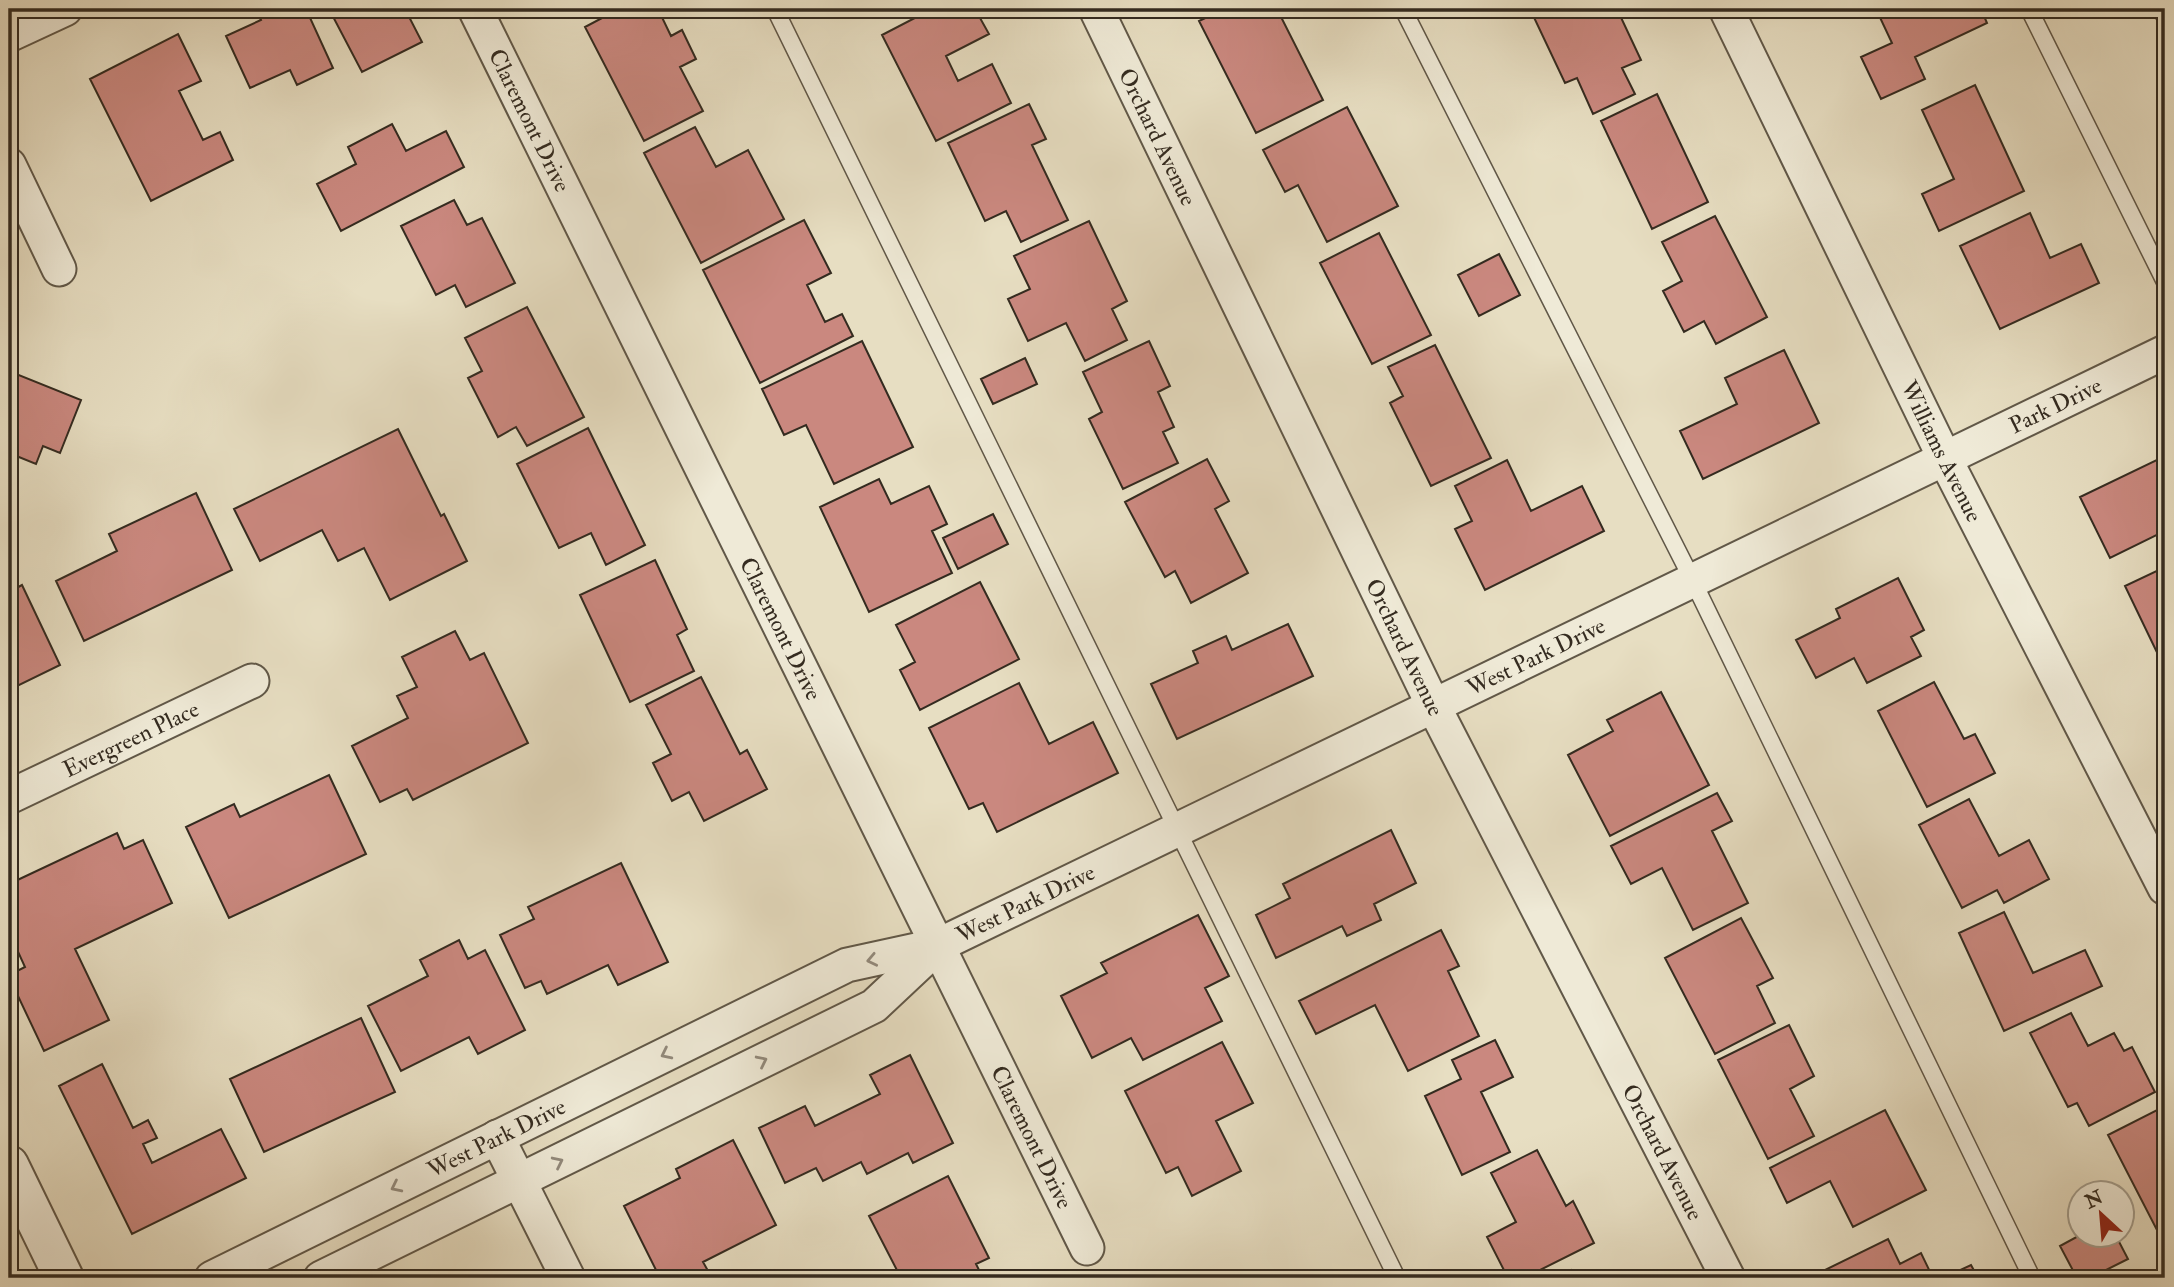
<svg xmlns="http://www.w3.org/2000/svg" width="2174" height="1287" viewBox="0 0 2174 1287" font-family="'IM FELL Double Pica',serif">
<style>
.building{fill:#ca887f;stroke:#342b20;stroke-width:2}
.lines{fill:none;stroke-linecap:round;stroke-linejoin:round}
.service-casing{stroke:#615848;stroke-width:19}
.minor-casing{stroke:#615848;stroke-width:37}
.tertiary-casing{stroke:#615848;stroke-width:42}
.service{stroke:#efead7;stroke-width:16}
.minor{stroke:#efead7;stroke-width:33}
.tertiary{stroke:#efead7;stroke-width:38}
.oneway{stroke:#928a7c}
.labels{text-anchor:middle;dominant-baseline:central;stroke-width:5;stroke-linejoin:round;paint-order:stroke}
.street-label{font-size:23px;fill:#342b20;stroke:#efead7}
</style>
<rect width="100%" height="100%" fill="#e7dec2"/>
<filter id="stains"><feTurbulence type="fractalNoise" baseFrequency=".00286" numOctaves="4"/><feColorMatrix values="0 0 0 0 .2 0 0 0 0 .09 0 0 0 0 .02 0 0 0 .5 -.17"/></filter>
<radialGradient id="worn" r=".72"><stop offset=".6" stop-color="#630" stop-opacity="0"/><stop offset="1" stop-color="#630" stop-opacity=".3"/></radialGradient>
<path class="building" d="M256,9h50l27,59 -36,17 -7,-15 -40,18 -24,-52 35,-16z
M329,9h76l17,33 -60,30z
M619,9h39l13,27 11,-6 14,29 -16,8 23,44 -59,30 -59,-114z
M932,9h43l14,25 -43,22 12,25 34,-17 19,39 -75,38 -54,-106z
M1224,9h53l46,91 -67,33 -57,-112z
M1530,9h87l24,51 -19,8 13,26 -42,20 -16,-36 -12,5z
M1876,9h105l6,14 -72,34 10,22 -44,20 -20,-42 31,-14z
M2165,10v26l-10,-20z
M178,34l23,47 -22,10 24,49 17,-8 13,28 -82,41 -61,-122z
M1975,85l49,106 -85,40 -17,-37 32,-15 -32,-69z
M1657,94l51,108 -56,27 -51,-108z
M1029,104l17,35 -14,6 36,75 -47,22 -15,-31 -21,10 -37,-78z
M1347,107l51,99 -71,36 -29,-57 -13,7 -22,-42z
M392,124l14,27 40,-20 18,36 -123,64 -24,-47 39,-20 -8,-17z
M695,127l21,40 32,-17 36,69 -83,44 -57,-110z
M454,200l13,25 15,-7 33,65 -49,24 -11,-22 -19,10 -35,-69z
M2030,213l20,45 31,-14 18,39 -99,46 -40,-83z
M1715,216l52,101 -51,27 -12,-23 -20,11 -21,-41 19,-10 -20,-39z
M804,220l27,53 -24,12 18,37 17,-8 11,22 -93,47 -57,-113z
M1089,221l38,80 -15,8 15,31 -42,21 -19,-38 -38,18 -20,-42 22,-10 -16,-33z
M1379,233l52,102 -59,29 -52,-101z
M1499,254l21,41 -41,21 -21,-41z
M527,307l57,110 -57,29 -11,-19 -18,10 -30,-59 14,-7 -17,-33z
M862,341l51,106 -79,37 -28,-59 -22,10 -22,-46z
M1149,341l21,45 -12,6 16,35 -11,5 15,31 -55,26 -34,-70 13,-7 -19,-40z
M1435,345l56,113 -60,28 -41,-83 13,-7 -15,-29z
M1784,350l35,73 -116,56 -23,-48 57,-27 -12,-26z
M1025,358l12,26 -44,20 -12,-25z
M9,359l6,2 -4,11 70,28 -21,53 -17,-7 -7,18 -27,-11z
M588,428l57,117 -39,20 -15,-32 -32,15 -42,-84z
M398,429l43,87 3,-2 23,47 -77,39 -26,-52 -26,13 -16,-31 -62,31 -26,-52z
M2165,456v52l-6,3 6,14v6l-55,27 -30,-61z
M1207,459l22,42 -14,8 33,64 -57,30 -16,-32 -10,6 -40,-75z
M1507,460l24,51 51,-25 22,45 -119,59 -30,-61 17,-8 -17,-35z
M879,479l12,25 38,-18 18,38 -15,7 20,42 -83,39 -49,-105z
M196,493l36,77 -148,71 -28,-60 61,-30 -8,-17z
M993,514l15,30 -50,25 -15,-31z
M655,560l32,69 -10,6 17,36 -64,31 -50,-107z
M2165,567v100h-1l-39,-81z
M1898,578l26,52 -13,7 10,19 -54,27 -13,-25 -38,20 -20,-38 44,-22 -4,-9z
M980,582l39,77 -99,51 -20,-40 15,-8 -19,-37z
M22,585l38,80 -51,25v-98z
M1288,624l25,52 -136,63 -26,-55 47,-21 -5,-12 33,-15 6,14z
M455,631l15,29 14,-7 44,90 -115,57 -6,-11 -27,13 -28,-56 56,-28 -11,-22 20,-9 -15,-30z
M701,677l39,77 7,-4 20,39 -63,32 -15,-29 -17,9 -19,-38 18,-9 -25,-49z
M1934,682l30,57 11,-5 20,39 -68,34 -49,-96z
M1019,683l30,61 44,-22 25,51 -121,59 -14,-29 -14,6 -40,-81z
M1661,692l48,93 -99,51 -42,-81 45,-24 -6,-11z
M329,775l37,79 -137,64 -43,-91 48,-23 6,13z
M1717,793l15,28 -20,10 36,72 -55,27 -31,-62 -31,16 -20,-38z
M1969,799l30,57 30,-16 20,39 -45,24 -7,-13 -35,18 -43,-83z
M1391,830l25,53 -42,21 7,16 -34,16 -5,-10 -66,32 -20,-43 34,-17 -7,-14z
M117,833l7,16 19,-9 29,63 -97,46 34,71 -65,31 -35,-74v-2l16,-8 -16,-35v-48z
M621,863l47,99 -50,23 -10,-20 -61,29 -6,-13 -16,7 -25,-53 34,-16 -6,-12z
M2004,912l29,61 52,-23 17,36 -98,45 -45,-98z
M1198,915l31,61 -24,12 17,33 -79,39 -12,-22 -39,20 -31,-62 46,-23 -6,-10z
M1741,918l32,60 -16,8 18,37 -60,31 -50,-96z
M1441,930l18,36 -11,5 31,65 -71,35 -33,-66 -59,29 -17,-33z
M459,940l9,19 17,-9 40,80 -47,24 -9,-17 -68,34 -33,-65 60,-30 -8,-16z
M2071,1013l17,33 26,-13 10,18 8,-4 23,45 -66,34 -12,-23 -9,4 -38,-74z
M361,1018l34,74 -131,60 -34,-73z
M1789,1025l25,51 -24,13 24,47 -46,23 -50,-99z
M1495,1040l18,37 -32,15 29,60 -48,23 -37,-79 36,-17 -9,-19z
M1222,1042l31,61 -37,18 25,50 -49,25 -14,-29 -12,6 -41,-82z
M910,1055l43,88 -40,20 -5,-10 -41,21 -6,-12 -38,19 -7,-13 -31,15 -26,-55 46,-22 10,20 65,-32 -10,-19z
M102,1064l31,64 15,-8 9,18 -14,6 9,19 69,-34 25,49 -114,56 -73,-148z
M2161,1108l4,8v115l-6,3 -51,-99z
M1885,1110l41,80 -73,37 -23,-46 -43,22 -17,-35z
M733,1140l43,85 -73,37 9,16h-52l-36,-72 56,-28 -4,-9z
M1537,1150l29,56 7,-5 21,42 -70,35h-16l-21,-41 29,-15 -25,-49z
M948,1176l41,82 -13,6 7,14h-82l-32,-62z
M2082,1234h33l13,25 -38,19h-13l-17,-32z
M1888,1239l12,25 21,-11 12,25h-109l-3,-6z
M1971,1265l7,13h-35z
M1571,1270l4,8h-20z"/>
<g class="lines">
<g class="service-casing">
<path id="service" d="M775,9l622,1269
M1403,9l290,572 339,697
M2029,9l136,273"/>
</g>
<g class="minor-casing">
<g id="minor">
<path id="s1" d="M475,9l612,1239"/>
<path id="s2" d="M1096,9l338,698 294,571"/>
<path id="s3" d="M1726,9l219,450 220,429"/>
<path d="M9,35l56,-26"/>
<path d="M9,165l50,104"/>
<path id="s4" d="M9,797l243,-116"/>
<path d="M497,1137l71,141"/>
<path id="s5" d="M212,1278l635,-313 92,-20 1226,-593"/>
<path d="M321,1278l553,-272 65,-61"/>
</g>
</g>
<g class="tertiary-casing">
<path id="tertiary" d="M9,1165l55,113"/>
</g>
<use href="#service" class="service"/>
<use href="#minor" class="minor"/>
<use href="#tertiary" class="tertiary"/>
</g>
<defs><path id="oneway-chevron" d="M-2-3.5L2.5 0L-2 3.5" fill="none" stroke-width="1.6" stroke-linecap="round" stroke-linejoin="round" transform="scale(1.75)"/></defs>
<g class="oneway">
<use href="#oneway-chevron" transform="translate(872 960) rotate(168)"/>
<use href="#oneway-chevron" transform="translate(666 1054) rotate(154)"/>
<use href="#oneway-chevron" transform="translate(762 1061) rotate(-26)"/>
<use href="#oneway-chevron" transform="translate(558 1162) rotate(-26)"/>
<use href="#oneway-chevron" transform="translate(396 1187) rotate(154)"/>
</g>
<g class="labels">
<g class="street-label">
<text stroke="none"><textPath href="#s1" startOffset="124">Claremont Drive</textPath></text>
<text stroke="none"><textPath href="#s2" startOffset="142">Orchard Avenue</textPath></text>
<text stroke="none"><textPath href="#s5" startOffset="2042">Park Drive</textPath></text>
<text stroke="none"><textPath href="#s3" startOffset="492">Williams Avenue</textPath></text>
<text stroke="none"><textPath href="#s1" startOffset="691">Claremont Drive</textPath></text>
<text stroke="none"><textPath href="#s2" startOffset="709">Orchard Avenue</textPath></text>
<text stroke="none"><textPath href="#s5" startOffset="1465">West Park Drive</textPath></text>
<text stroke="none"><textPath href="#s4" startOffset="135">Evergreen Place</textPath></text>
<text stroke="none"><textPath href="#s5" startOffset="898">West Park Drive</textPath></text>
<text stroke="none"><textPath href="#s1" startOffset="1258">Claremont Drive</textPath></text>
<text stroke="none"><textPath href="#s5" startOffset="317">West Park Drive</textPath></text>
<text stroke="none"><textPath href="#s2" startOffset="1276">Orchard Avenue</textPath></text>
</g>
</g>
<rect width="2174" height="1287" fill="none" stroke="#e7dec2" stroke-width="35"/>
<rect x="10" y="10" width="2153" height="1266" fill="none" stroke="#342b20" stroke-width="3.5"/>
<rect x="18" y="18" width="2139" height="1252" fill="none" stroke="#342b20" stroke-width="2"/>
<g transform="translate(2101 1214) rotate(334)"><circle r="33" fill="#efead7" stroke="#a49e8e" stroke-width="2"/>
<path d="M0-5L12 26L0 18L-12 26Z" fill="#8f2418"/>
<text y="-10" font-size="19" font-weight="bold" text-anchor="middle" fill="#342b20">N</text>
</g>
<rect width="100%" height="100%" filter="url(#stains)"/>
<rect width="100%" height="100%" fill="url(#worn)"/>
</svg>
